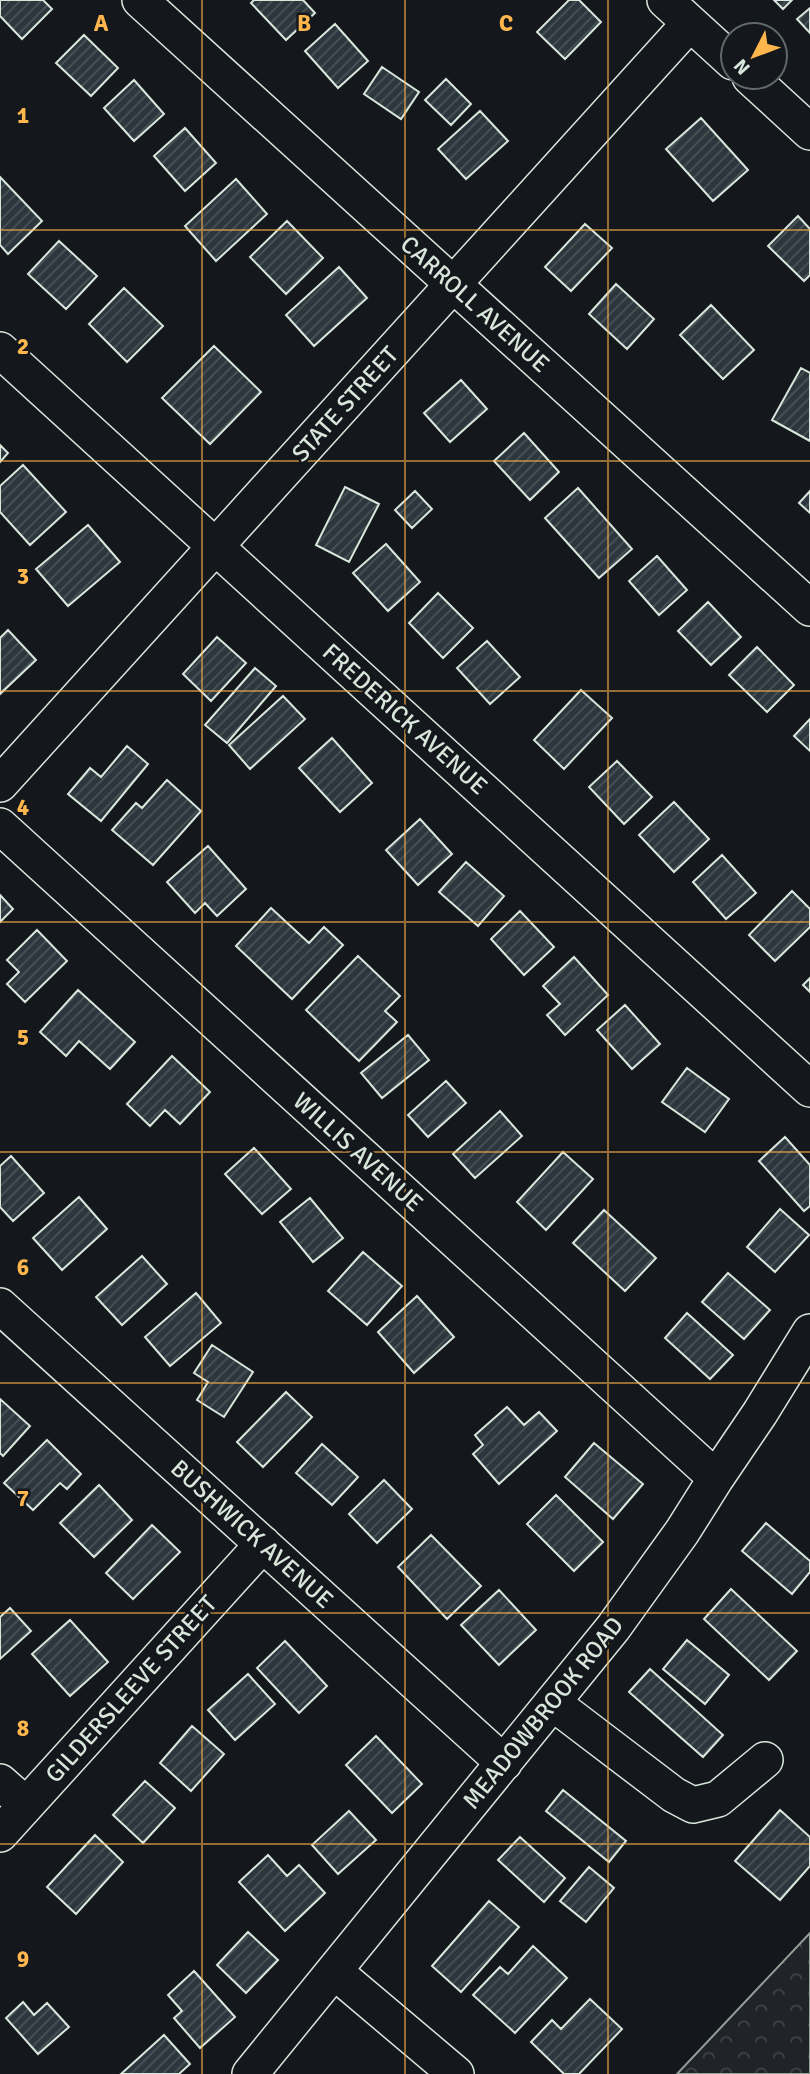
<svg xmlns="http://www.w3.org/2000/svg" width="810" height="2074" viewBox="0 0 810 2074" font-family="Signika,sans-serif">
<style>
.forest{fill:url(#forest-crowns);stroke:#939e99;stroke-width:2}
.building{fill:url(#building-hatch);stroke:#d8e6dc;stroke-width:2}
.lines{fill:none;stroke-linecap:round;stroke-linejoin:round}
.minor-casing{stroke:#d8e6dc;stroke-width:38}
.minor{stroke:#14181c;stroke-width:35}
.grid{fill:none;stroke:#ffb74d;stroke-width:2;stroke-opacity:0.55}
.labels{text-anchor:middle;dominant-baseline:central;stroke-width:5;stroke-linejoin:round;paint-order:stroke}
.street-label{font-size:24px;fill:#d8e6dc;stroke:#14181c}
.grid-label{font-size:23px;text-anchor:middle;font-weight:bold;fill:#ffb74d;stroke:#14181c;stroke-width:5;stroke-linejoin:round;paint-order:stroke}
</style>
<defs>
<pattern id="forest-crowns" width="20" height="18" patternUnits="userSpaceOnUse" patternTransform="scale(1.75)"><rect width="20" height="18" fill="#202428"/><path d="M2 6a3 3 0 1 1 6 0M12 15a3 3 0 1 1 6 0" fill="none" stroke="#404447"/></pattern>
<pattern id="building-hatch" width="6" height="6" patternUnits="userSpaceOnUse" patternTransform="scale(1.75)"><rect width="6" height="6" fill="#2c363c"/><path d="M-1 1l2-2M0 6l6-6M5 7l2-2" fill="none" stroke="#4a5358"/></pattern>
</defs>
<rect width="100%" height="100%" fill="#14181c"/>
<path class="forest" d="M810,1933v141h-133z"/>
<path class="building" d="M0,0h43l9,9 -30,30 -22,-23z
M254,0h49l12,13 -29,27 -35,-37z
M569,0h10l22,22 -36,37 -28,-27z
M774,0h18l-9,9z
M810,8v25l-13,-14z
M335,24l33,37 -30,27 -33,-37z
M84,35l34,33 -27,28 -35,-33z
M382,67l37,25 -18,27 -37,-25z
M446,79l25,25 -20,21 -26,-25z
M134,80l30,34 -30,27 -30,-33z
M480,111l28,30 -42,38 -28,-30z
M701,118l47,52 -35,31 -47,-52z
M185,128l31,35 -31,28 -31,-35z
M0,177l42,44 -34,33 -8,-9z
M236,179l31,35 -51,47 -31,-35z
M798,216l12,13v46l-6,6 -36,-35z
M287,221l36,37 -37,36 -36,-37z
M585,224l27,24 -41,43 -26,-24z
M59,241l38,35 -31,33 -38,-35z
M339,267l28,31 -53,48 -28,-31z
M616,284l38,35 -27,30 -38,-35z
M124,288l39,38 -36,36 -38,-38z
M711,305l43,45 -31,29 -43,-44z
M214,346l47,46 -51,52 -48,-46z
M801,368l9,5v68l-38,-21z
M461,380l26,29 -37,33 -26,-29z
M524,433l35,39 -29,28 -36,-39z
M0,445l8,8 -8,9z
M23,465l43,47 -36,33 -30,-33v-26z
M345,487l34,17 -30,58 -33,-17z
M578,488l54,61 -33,29 -54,-60z
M415,491l17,18 -20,19 -17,-18z
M810,491v22l-11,-10z
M88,525l32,37 -52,44 -32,-37z
M386,544l34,38 -32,29 -35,-38z
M657,556l30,34 -28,25 -30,-34z
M438,593l35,35 -30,30 -34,-35z
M708,602l33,35 -30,28 -33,-34z
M8,630l28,30 -36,34v-56z
M217,637l29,26 -35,38 -28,-27z
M487,641l33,36 -30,27 -33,-36z
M757,647l37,38 -27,27 -38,-37z
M255,668l21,18 -49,57 -22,-18z
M581,690l31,28 -48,51 -30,-29z
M283,696l22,23 -55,50 -21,-24z
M810,719v32l-16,-15z
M332,738l40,45 -32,29 -41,-44z
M127,746l21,18 -47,57 -33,-27 22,-26 11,9z
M617,761l35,36 -28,27 -35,-37z
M167,780l34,31 -48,54 -41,-35 24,-27 6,5z
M674,802l35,37 -35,33 -35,-37z
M420,819l32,35 -34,31 -32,-35z
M208,846l38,43 -29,27 -12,-13 -10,10 -28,-31z
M722,855l34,38 -30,26 -33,-37z
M466,862l38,34 -26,30 -39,-34z
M792,891l18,18v18l-35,34 -26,-26z
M0,895l13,14 -13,13z
M271,908l38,35 15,-16 19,18 -51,54 -56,-53z
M520,911l34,36 -30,28 -33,-36z
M37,930l30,31 -42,41 -18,-18 12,-12 -12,-12z
M358,956l42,40 -15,15 12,11 -38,39 -53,-51z
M574,957l34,38 -43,40 -18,-20 13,-11 -17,-18z
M810,978v14l-7,-7z
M78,990l57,52 -25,27 -31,-28 -13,15 -26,-24z
M625,1005l35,39 -28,25 -35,-39z
M408,1035l21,25 -47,38 -21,-25z
M172,1056l38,36 -30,32 -15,-14 -15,16 -23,-22z
M687,1068l42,31 -24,33 -43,-30z
M446,1081l20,22 -38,34 -20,-22z
M500,1111l22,25 -47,42 -22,-24z
M785,1137l25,28v41l-6,5 -45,-50z
M254,1148l37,41 -29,25 -37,-40z
M563,1152l30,27 -47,51 -29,-28z
M11,1156l33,37 -31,28 -13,-14v-41z
M79,1197l28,32 -45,41 -29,-32z
M310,1198l33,40 -30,24 -33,-40z
M780,1209l29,26 -34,37 -28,-25z
M604,1210l52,48 -31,33 -52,-48z
M363,1252l39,34 -35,39 -39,-34z
M142,1256l25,28 -45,41 -26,-28z
M728,1273l42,37 -26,29 -42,-37z
M196,1293l25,30 -51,43 -25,-29z
M417,1296l37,41 -40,36 -36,-41z
M687,1313l46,42 -23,24 -45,-41z
M212,1345l41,27 -29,45 -27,-17 11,-18 -14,-9z
M286,1392l26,25 -49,50 -26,-25z
M0,1399l30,27 -27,30 -3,-3z
M507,1407l17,18 15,-13 18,19 -58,53 -26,-30 10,-9 -8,-10z
M47,1440l34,34 -14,15 -7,-6 -27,27 -29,-27z
M594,1443l49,41 -30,35 -48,-42z
M322,1444l36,33 -26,28 -36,-32z
M384,1480l28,29 -35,34 -28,-29z
M99,1485l33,35 -38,37 -34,-34z
M556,1495l47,47 -29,29 -47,-47z
M766,1523l44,38v11l-18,22 -50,-43z
M152,1525l28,27 -47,47 -27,-26z
M431,1535l50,51 -34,33 -49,-52z
M731,1589l66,62 -28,29 -65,-61z
M499,1590l37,40 -37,35 -38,-40z
M10,1608l21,23 -31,28v-42z
M70,1620l38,42 -38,34 -38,-42z
M687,1640l42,35 -24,29 -42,-35z
M285,1641l42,45 -28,27 -42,-45z
M650,1669l73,66 -20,22 -74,-65z
M248,1674l27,30 -40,36 -27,-30z
M192,1726l32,28 -33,37 -31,-28z
M376,1736l46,48 -30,29 -46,-48z
M145,1781l30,27 -32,35 -30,-28z
M563,1790l63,51 -17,21 -63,-51z
M780,1810l30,27v29l-30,34 -45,-39z
M349,1811l27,29 -38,34 -26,-29z
M95,1835l28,27 -47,52 -29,-27z
M520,1837l45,41 -21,24 -46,-42z
M268,1855l19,21 12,-11 26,28 -40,38 -46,-49z
M589,1867l25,21 -28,34 -26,-21z
M489,1901l30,26 -58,65 -29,-26z
M248,1932l30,28 -32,33 -29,-28z
M533,1946l34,32 -52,55 -42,-38 27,-28 8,7z
M194,1971l41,46 -35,31 -26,-30 8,-7 -14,-16z
M590,1999l32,30 -43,45h-15l-33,-32 21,-22 9,9z
M23,2002l11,13 13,-12 22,24 -31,27 -32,-36z
M164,2035l26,29 -11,10h-58z"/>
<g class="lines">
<g class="minor-casing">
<path id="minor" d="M140,0l670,608
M665,0l68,62
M750,77l60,55
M0,350l810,739
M0,784l690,-761
M0,826l716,652
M0,1306l504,457
M553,1703l121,92 19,10 25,-6 47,-39
M0,1782l26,23
M0,1834l263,-290
M334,1971l122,103
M250,2074l363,-446 69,-96 34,-54 44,-65 50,-81"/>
</g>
<use href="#minor" class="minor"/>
</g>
<path class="grid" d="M202,0v2074M405,0v2074M608,0v2074M0,230h810M0,461h810M0,691h810M0,922h810M0,1152h810M0,1383h810M0,1613h810M0,1844h810"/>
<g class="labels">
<g class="street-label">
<text transform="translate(475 304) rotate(42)">CARROLL AVENUE</text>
<text transform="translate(345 404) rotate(-48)">STATE STREET</text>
<text transform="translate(405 719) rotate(42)">FREDERICK AVENUE</text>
<text transform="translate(358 1152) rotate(42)">WILLIS AVENUE</text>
<text transform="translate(252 1534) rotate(42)">BUSHWICK AVENUE</text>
<text transform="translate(131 1689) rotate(-48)">GILDERSLEEVE STREET</text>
<text transform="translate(543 1713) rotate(-51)">MEADOWBROOK ROAD</text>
</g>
</g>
<g class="grid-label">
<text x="101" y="31">A</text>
<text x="304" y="31">B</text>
<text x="506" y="31">C</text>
<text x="23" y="123">1</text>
<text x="23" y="354">2</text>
<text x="23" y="584">3</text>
<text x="23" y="815">4</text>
<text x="23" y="1045">5</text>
<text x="23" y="1275">6</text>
<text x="23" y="1506">7</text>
<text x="23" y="1736">8</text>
<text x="23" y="1967">9</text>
</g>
<g transform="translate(754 56) rotate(228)"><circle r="33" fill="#14181c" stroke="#626a69" stroke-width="2"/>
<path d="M0-5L12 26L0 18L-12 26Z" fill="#ffb74d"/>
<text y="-10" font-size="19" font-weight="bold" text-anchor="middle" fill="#d8e6dc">N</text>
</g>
</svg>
